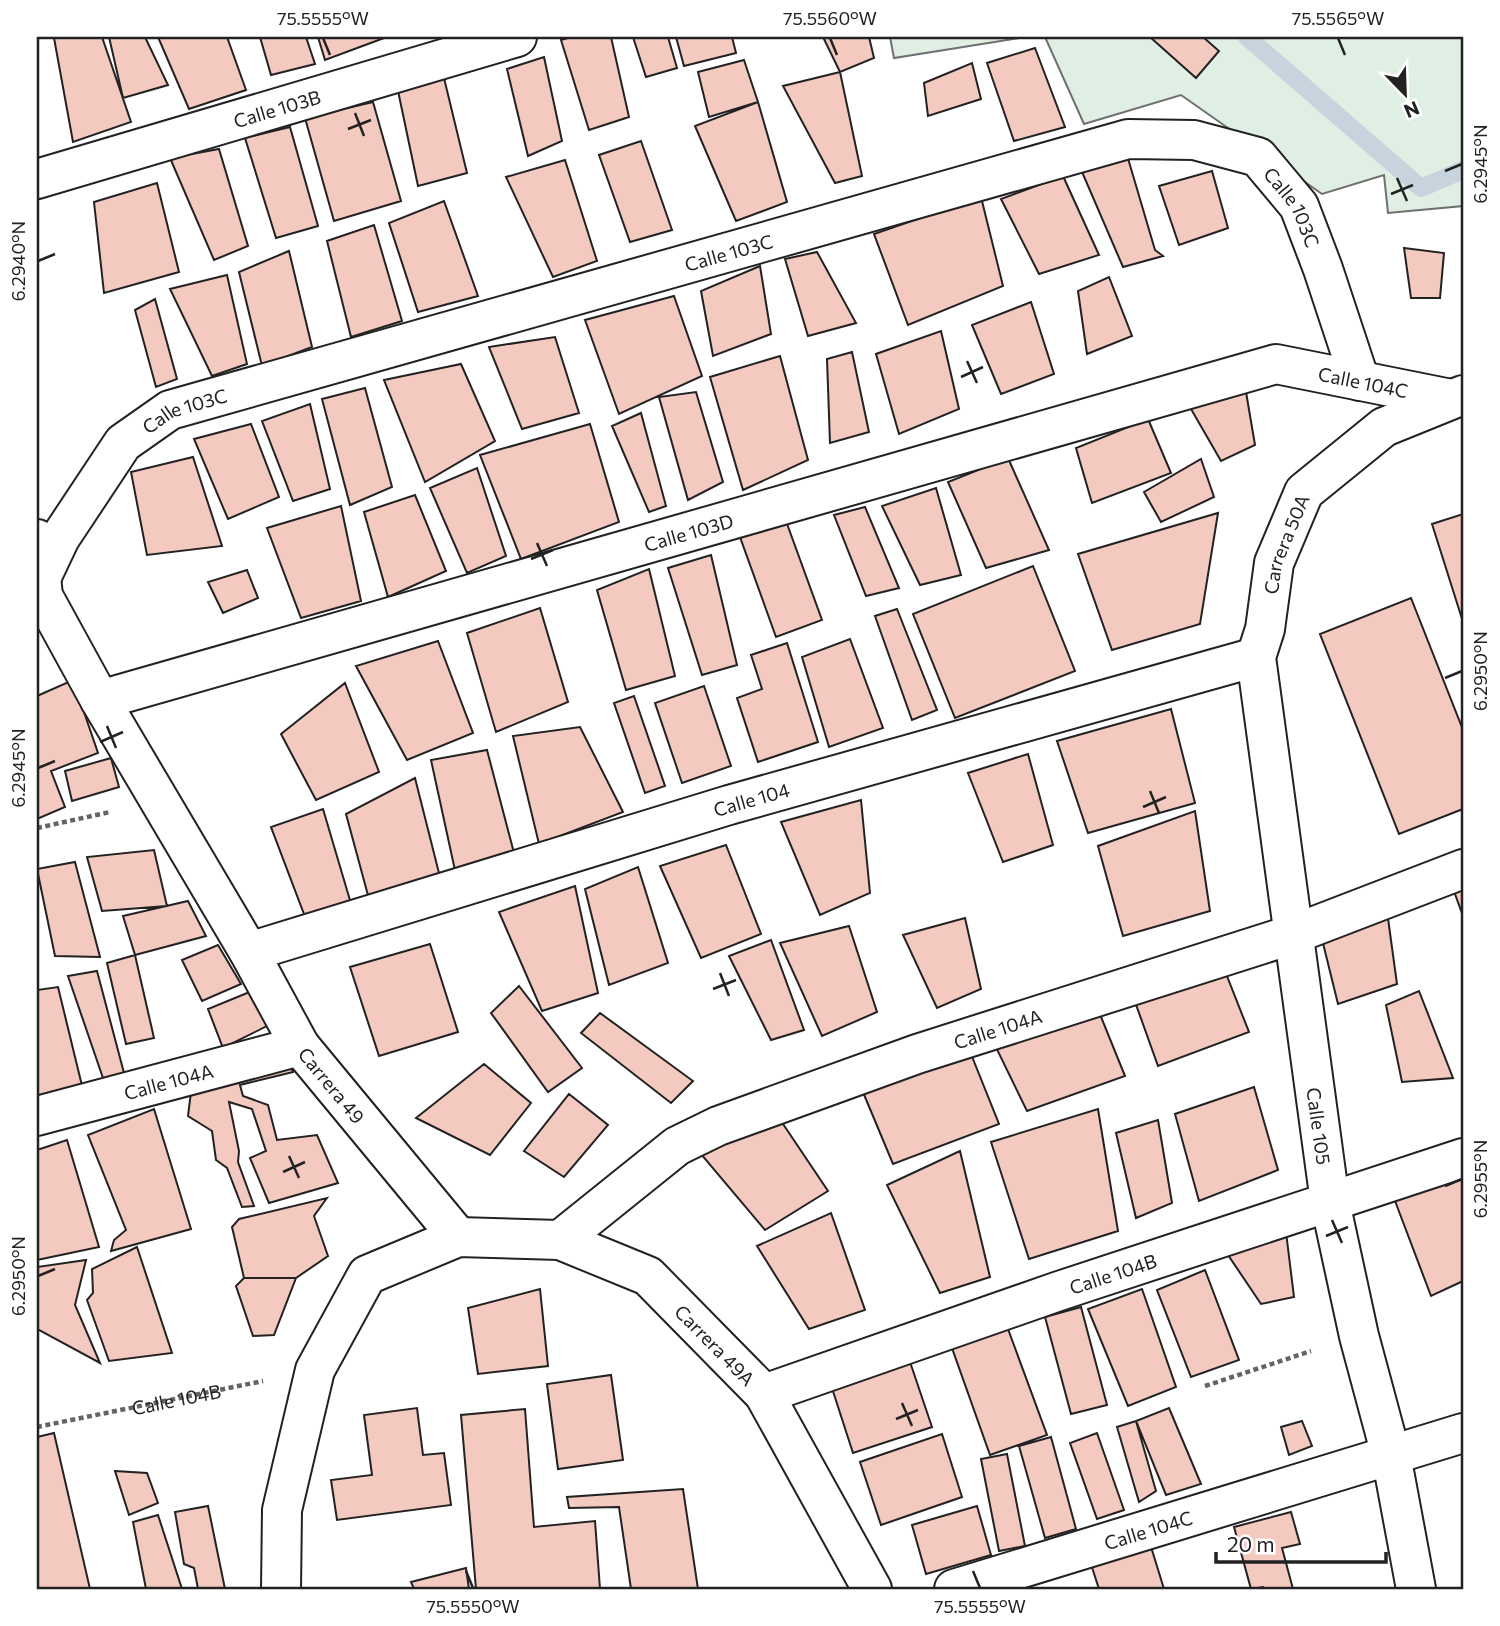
<svg xmlns="http://www.w3.org/2000/svg" width="1500" height="1626" viewBox="0 0 1500 1626" font-family="Commissioner,sans-serif">
<style>
.green{fill:#e0efe3;stroke:#6f6f6f;stroke-width:2}
.lines{fill:none;stroke-linecap:round;stroke-linejoin:round}
.stream{stroke:#c7d3dd;stroke-width:18}
.building{fill:#f3c9c0;stroke:#222;stroke-width:2}
.street-casing{stroke:#222;stroke-width:42}
.secondary-casing{stroke:#222;stroke-width:42}
.path{stroke:#646464;stroke-width:4.5;stroke-dasharray:5 3.5;stroke-linecap:butt}
.street{stroke:#fff;stroke-width:38}
.secondary{stroke:#fff;stroke-width:38}
.ticks{fill:none;stroke:#222;stroke-width:2.5}
.labels{text-anchor:middle;dominant-baseline:central;stroke-width:5;stroke-linejoin:round;paint-order:stroke}
.street-label{font-size:19px;fill:#222;stroke:#fff}
.neatline{fill:none;stroke:#222;stroke-width:2.5}
.ticks-label{font-size:18px;text-anchor:middle;fill:#222}
</style>
<rect width="100%" height="100%" fill="#fff"/>
<path class="green" d="M890,37h136l-132,21z
M1045,37h418v169l-75,7 -4,-38 -62,19 -141,-99 -97,29z"/>
<g class="lines">
<path class="stream" d="M1247,37l174,151 42,-18"/>
</g>
<path class="building" d="M59,37h43l29,85 -58,20 -19,-104z
M109,37h36l23,48 -45,13z
M158,37h69l19,53 -57,19z
M260,37h46l9,27 -44,11z
M318,37h65l1,1 -59,22z
M571,37h40l18,80 -40,13 -28,-90z
M633,37h35l9,31 -31,9z
M676,37h56l4,16 -52,13z
M823,37h46l5,21 -34,14z
M1150,37h53l16,14 -23,27z
M1035,48l30,79 -51,14 -27,-78z
M544,57l18,84 -34,15 -21,-87z
M744,60l14,42 -49,15 -11,-45z
M972,63l9,36 -53,17 -4,-33z
M840,72l22,104 -27,7 -52,-97z
M444,78l23,95 -49,13 -21,-100z
M373,102l28,99 -67,20 -29,-103z
M758,102l29,100 -51,19 -41,-95z
M290,127l28,99 -42,12 -31,-100z
M641,141l31,89 -42,12 -31,-87z
M219,149l29,97 -34,14 -44,-102z
M1127,155l28,95 8,6 -40,11 -44,-102z
M565,160l32,101 -44,16 -47,-100z
M1212,171l16,57 -49,17 -20,-59z
M1063,176l36,79 -60,19 -38,-75z
M157,183l22,89 -75,21 -10,-91z
M981,197l22,89 -95,39 -34,-91z
M444,201l34,95 -60,16 -29,-89z
M374,225l28,96 -51,16 -24,-96z
M1404,248l40,5 -4,45h-29z
M289,251l23,96 -50,19 -23,-94z
M817,252l39,71 -48,13 -23,-77z
M760,266l11,68 -58,22 -12,-65z
M227,275l20,89 -35,12 -42,-87z
M1109,277l23,59 -45,18 -9,-63z
M674,296l28,80 -83,38 -34,-94z
M155,299l22,80 -21,8 -21,-77z
M1031,302l23,72 -53,20 -29,-69z
M941,331l18,78 -60,25 -23,-80z
M555,337l24,76 -57,16 -33,-82z
M852,352l17,80 -39,11 -3,-84z
M780,356l28,104 -65,30 -33,-113z
M461,364l34,77 -70,41 -41,-102z
M1245,386l10,59 -34,16 -30,-52z
M365,388l27,99 -42,18 -28,-106z
M696,392l27,90 -35,18 -29,-103z
M310,404l20,85 -37,12 -31,-80z
M641,413l25,93 -17,6 -37,-86z
M1148,419l23,54 -79,30 -16,-55z
M251,424l28,73 -51,22 -34,-80z
M590,424l29,98 -98,37 -41,-104z
M193,457l29,89 -75,9 -16,-83z
M1008,458l41,92 -63,18 -38,-86z
M1201,459l13,38 -53,25 -17,-30z
M477,468l29,88 -39,17 -37,-85z
M936,488l25,87 -41,10 -38,-79z
M415,495l31,76 -58,26 -24,-85z
M341,506l20,95 -60,17 -34,-90z
M865,507l34,81 -33,8 -32,-81z
M1218,513l-18,111 -88,26 -34,-96z
M1463,514v108l-31,-98z
M786,521l36,99 -46,17 -36,-100z
M711,555l26,110 -35,10 -34,-107z
M1033,566l42,105 -120,47 -42,-104z
M649,569l26,107 -49,14 -29,-100z
M247,570l11,28 -35,15 -15,-31z
M1411,598l52,132v79l-64,25 -79,-200z
M540,608l28,94 -72,30 -29,-99z
M897,609l40,101 -25,10 -37,-104z
M850,639l33,89 -54,19 -27,-90z
M438,641l35,92 -66,27 -51,-94z
M787,643l31,99 -60,20 -21,-64 25,-9 -11,-34z
M73,680l25,73 -47,18 14,36 -28,12v-123z
M345,683l34,89 -63,28 -35,-66z
M704,686l27,80 -49,17 -27,-80z
M634,696l31,90 -20,7 -31,-90z
M1171,709l24,94 -107,30 -31,-92z
M580,727l43,85 -84,32 -26,-108z
M487,750l27,103 -58,22 -25,-115z
M1028,754l25,91 -50,17 -35,-89z
M111,758l8,29 -47,14 -7,-30z
M415,778l25,99 -71,22 -23,-85z
M861,800l9,93 -50,22 -39,-93z
M323,809l29,98 -45,15 -36,-95z
M1195,811l15,100 -87,25 -25,-90z
M726,845l35,89 -60,24 -41,-92z
M154,850l13,56 -65,5 -15,-54z
M75,862l25,95 -45,-1 -18,-87z
M638,867l30,96 -59,22 -24,-96z
M1463,878v38l-12,-33z
M575,886l23,107 -56,18 -43,-99z
M188,901l18,35 -71,19 -12,-39z
M1387,911l10,73 -59,20 -19,-77z
M965,918l16,71 -44,19 -34,-73z
M849,926l28,86 -55,24 -42,-93z
M771,940l33,90 -33,10 -42,-84z
M430,944l28,88 -79,24 -29,-89z
M218,945l23,39 -39,17 -20,-41z
M135,955l19,83 -28,6 -19,-81z
M1223,966l26,66 -91,34 -24,-67z
M97,971l27,102 -20,8 -36,-105z
M519,986l63,82 -34,24 -57,-79z
M58,987l26,107 -47,7v-111z
M252,991l23,31 -52,26 -15,-39z
M1419,991l34,87 -51,4 -16,-77z
M1095,1002l30,74 -98,35 -39,-80z
M600,1013l93,68 -22,22 -90,-70z
M969,1049l30,75 -106,40 -33,-79z
M287,1059l6,13 -53,13 3,11 25,9 9,35 40,-5 21,48 -69,20 -19,-45 16,-7 -14,-42 -23,-7 10,49 -1,11 16,44 -12,1 -15,-39 -11,-8 -4,-29 -24,-15 4,-32z
M484,1064l47,39 -41,52 -74,-37z
M1254,1087l24,83 -79,31 -24,-87z
M569,1094l39,31 -44,52 -40,-26z
M154,1109l37,120 -80,22 3,-11 12,-10 -38,-95z
M1098,1109l20,122 -89,28 -38,-117z
M777,1115l51,76 -63,39 -70,-83z
M1158,1120l14,83 -36,15 -20,-85z
M67,1140l32,107 -62,13v-110z
M960,1151l30,126 -50,16 -53,-108z
M1463,1170v111l-32,15 -39,-103z
M327,1198l-13,18 14,40 -32,22h-52l-12,-51 7,-8z
M831,1213l34,97 -56,19 -52,-83z
M1286,1232l8,65 -33,7 -35,-52z
M137,1247l35,106 -63,8 -22,-61 6,-7 -1,-24z
M86,1260l-11,45 25,58 -63,-34v-62z
M1205,1270l34,90 -48,17 -34,-87z
M244,1278h52l-22,57 -21,1 -17,-50z
M540,1289l8,77 -70,8 -10,-66z
M1142,1289l34,98 -48,19 -40,-97z
M1081,1307l26,98 -36,9 -26,-97z
M1008,1329l39,106 -57,20 -38,-107z
M908,1356l24,71 -79,26 -23,-71z
M611,1375l12,85 -65,9 -11,-85z
M417,1408l6,47 21,-2 7,52 -114,15 -6,-40 41,-5 -8,-60z
M1169,1408l32,76 -35,11 -30,-74z
M525,1409l9,118 61,-6 5,68h-124l-15,-174z
M1136,1421l20,70 -17,11 -22,-75z
M1302,1421l10,25 -23,9 -8,-28z
M54,1433l36,156h-53v-152z
M1097,1433l27,77 -27,9 -27,-76z
M942,1434l20,63 -81,28 -21,-63z
M1051,1437l25,92 -31,9 -26,-92z
M1007,1454l18,92 -26,5 -18,-92z
M115,1471l32,2 11,30 -29,12z
M683,1489l15,100h-67l-12,-82 -50,1 -2,-11z
M208,1506l17,83h-27l-4,-21 -10,-4 -9,-52z
M977,1506l14,49 -65,19 -14,-49z
M1291,1512l9,32 -18,4 11,41h-29l-1,-2 -12,2 -17,-62z
M158,1515l24,74h-36l-13,-67z
M1148,1537l16,52h-65l-11,-34z
M466,1568l3,21h-55l-3,-7z"/>
<g class="lines">
<g class="street-casing">
<g id="street">
<path id="s2" d="M37,179l480,-142"/>
<path id="s3" d="M41,578l19,-40 63,-95 47,-33 958,-271 66,1 64,17 41,49 24,63 37,112"/>
<path id="s4" d="M100,700l1176,-336 175,35"/>
<path id="s5" d="M249,952l480,-147 527,-148"/>
<path id="s6" d="M37,1116l263,-70"/>
<path id="s7" d="M560,1240l117,-94 41,-20 199,-72 377,-120 169,-65"/>
<path id="s8" d="M764,1394l295,-103 404,-133"/>
<path id="s9" d="M954,1589l509,-156"/>
</g>
</g>
<g class="secondary-casing">
<g id="secondary">
<path id="s10" d="M37,539l6,57 57,104 149,252 51,94 158,191"/>
<path id="s11" d="M281,1589l1,-79 33,-140 52,-95 91,-38 102,3 88,36 116,118 108,195"/>
<path id="s12" d="M1416,1589l-25,-134 -32,-119 -29,-134 -74,-545 9,-28 9,-66 30,-71 80,-65 79,-32"/>
</g>
</g>
<g class="path">
<path d="M37,828l73,-16"/>
<path d="M1205,1386l106,-35"/>
<path id="s1" d="M37,1427l226,-46"/>
</g>
<use href="#street" class="street"/>
<use href="#secondary" class="secondary"/>
</g>
<path class="ticks" d="M323,38l7,17M830,38l7,17M1338,38l7,17M355,113l9,23M348,129l23,-9M1445,171l17,-7M1397,178l10,23M1391,194l22,-9M38,261l17,-7M967,361l10,22M961,377l22,-10M537,543l10,23M531,559l22,-9M1445,678l17,-7M107,726l9,22M100,742l23,-10M38,768l17,-7M1150,791l9,22M1143,807l23,-10M720,973l9,23M713,989l23,-9M289,1156l10,22M283,1172l22,-10M1445,1186l17,-7M1332,1220l10,23M1326,1236l22,-9M38,1276l17,-7M902,1403l10,23M896,1419l22,-9M466,1571l7,17M973,1571l7,17"/>
<g class="labels">
<g class="street-label">
<text stroke="none"><textPath href="#s2" startOffset="250">Calle 103B</textPath></text>
<text stroke="none"><textPath href="#s3" startOffset="1405">Calle 103C</textPath></text>
<text stroke="none"><textPath href="#s3" startOffset="796">Calle 103C</textPath></text>
<text stroke="none"><textPath href="#s4" startOffset="1312">Calle 104C</textPath></text>
<text stroke="none"><textPath href="#s3" startOffset="229">Calle 103C</textPath></text>
<text stroke="none"><textPath href="#s4" startOffset="612">Calle 103D</textPath></text>
<text stroke="none"><textPath href="#s12" startOffset="1064">Carrera 50A</textPath></text>
<text stroke="none"><textPath href="#s5" startOffset="525">Calle 104</textPath></text>
<text stroke="none"><textPath href="#s7" startOffset="492">Calle 104A</textPath></text>
<text stroke="none"><textPath href="#s6" startOffset="136">Calle 104A</textPath></text>
<text stroke="none"><textPath href="#s10" startOffset="626">Carrera 49</textPath></text>
<text transform="translate(1319 1126) rotate(82)">Calle 105</text>
<text stroke="none"><textPath href="#s8" startOffset="369">Calle 104B</textPath></text>
<text stroke="none"><textPath href="#s11" startOffset="723">Carrera 49A</textPath></text>
<text stroke="none"><textPath href="#s1" startOffset="142">Calle 104B</textPath></text>
<text stroke="none"><textPath href="#s9" startOffset="203">Calle 104C</textPath></text>
</g>
</g>
<rect width="1500" height="1626" fill="none" stroke="#ffffff" stroke-width="77"/>
<g transform="translate(1405 94) rotate(157)" stroke="#ffffff" stroke-width="5" paint-order="stroke">
<path d="M0-5L12 26L0 18L-12 26Z" fill="#222222"/>
<text y="-10" font-size="19" font-weight="bold" text-anchor="middle" fill="#222222">N</text>
</g>
<path d="M1216 1552v10h170v-10" fill="none" stroke="#222222" stroke-width="3.5"/>
<text x="1227" y="1552" font-size="21" fill="#222222" stroke="#ffffff" stroke-width="5" paint-order="stroke">20 m</text>
<rect x="38" y="38" width="1424" height="1550" class="neatline"/>
<g class="ticks-label">
<text x="323" y="25">75.5555°W</text>
<text x="830" y="25">75.5560°W</text>
<text x="1338" y="25">75.5565°W</text>
<text transform="translate(1481 164) rotate(-90)" y="6">6.2945°N</text>
<text transform="translate(19 261) rotate(-90)" y="6">6.2940°N</text>
<text transform="translate(1481 671) rotate(-90)" y="6">6.2950°N</text>
<text transform="translate(19 768) rotate(-90)" y="6">6.2945°N</text>
<text transform="translate(1481 1179) rotate(-90)" y="6">6.2955°N</text>
<text transform="translate(19 1276) rotate(-90)" y="6">6.2950°N</text>
<text x="473" y="1613">75.5550°W</text>
<text x="980" y="1613">75.5555°W</text>
</g>
</svg>
